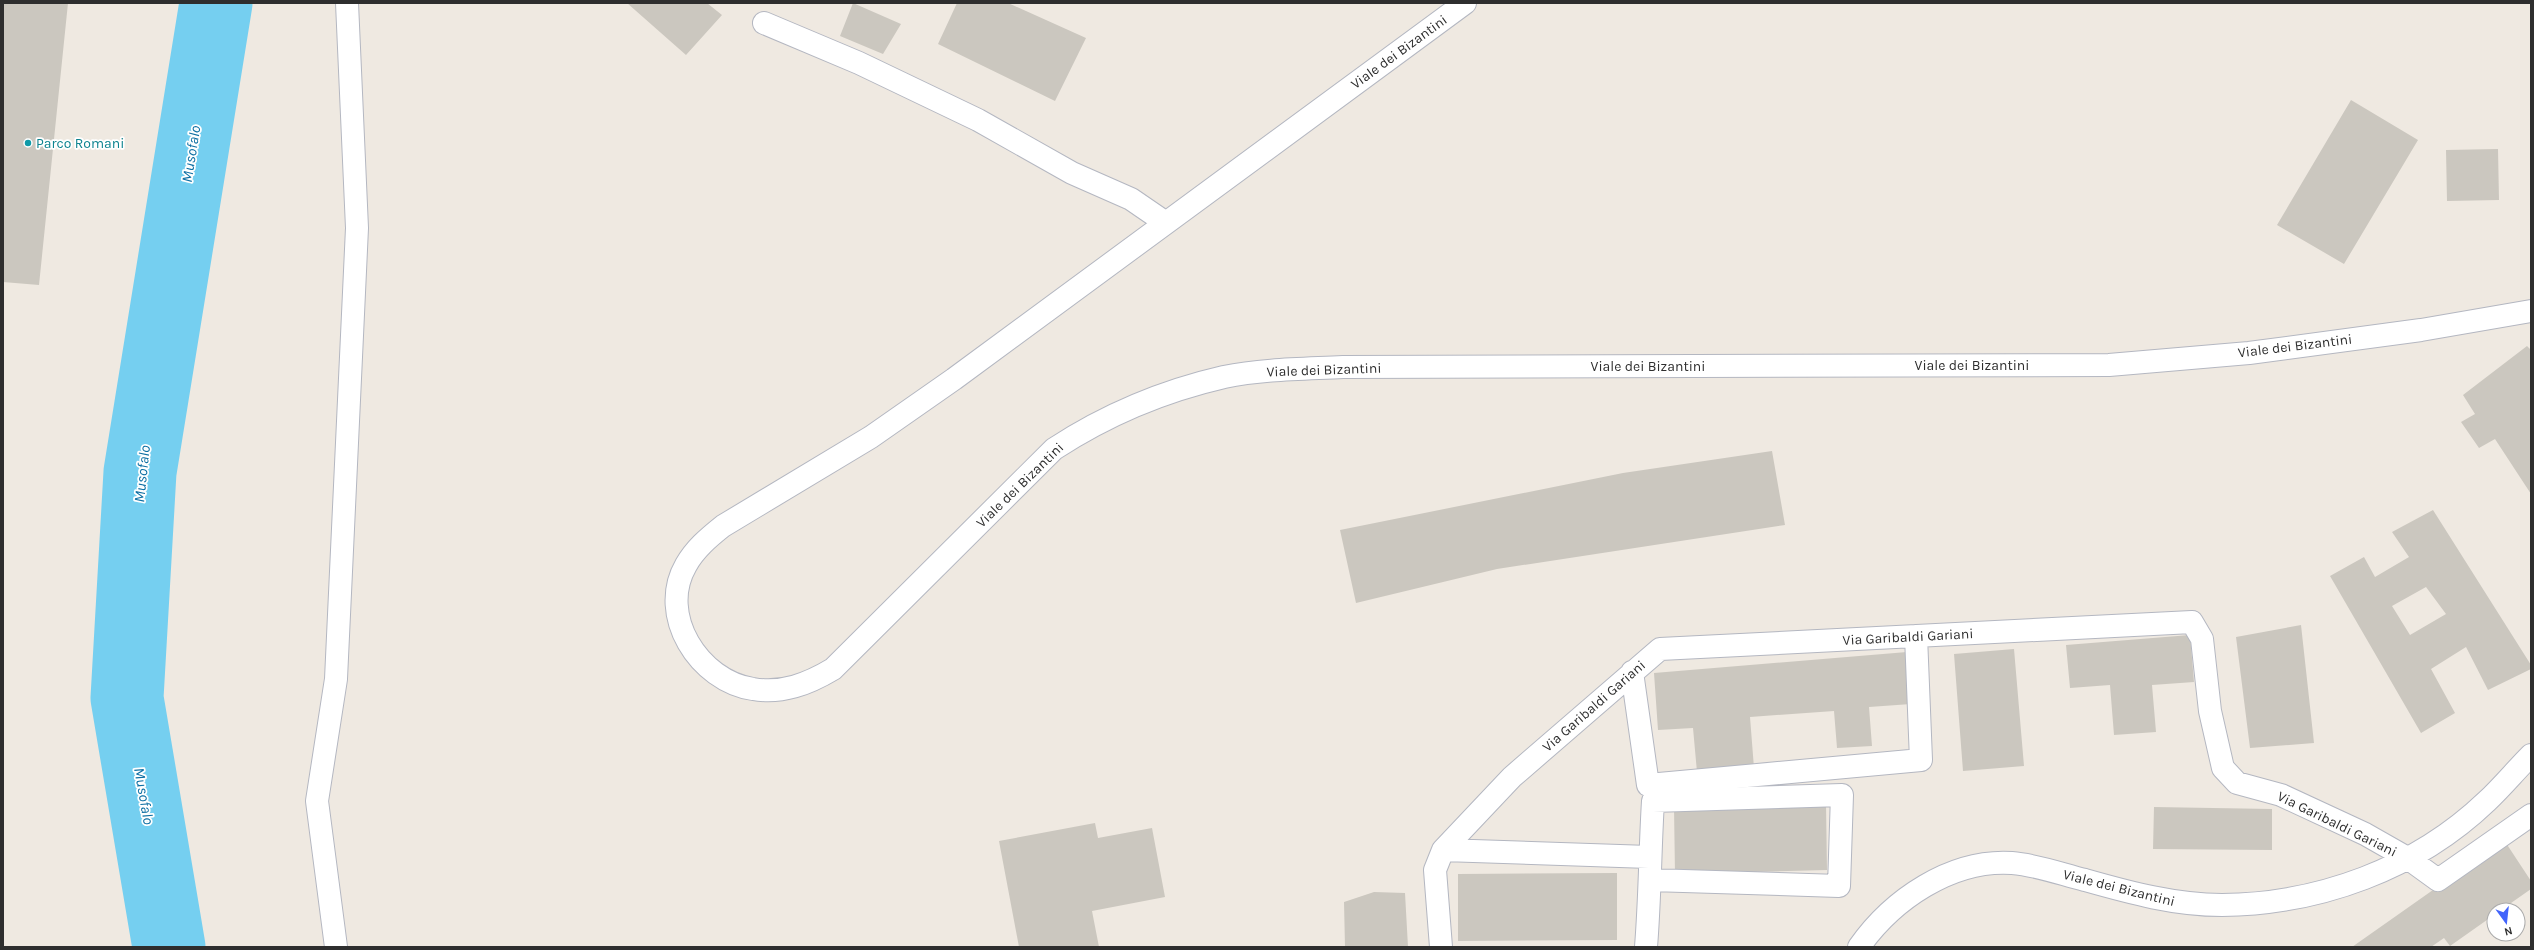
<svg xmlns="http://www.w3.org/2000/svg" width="2534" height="950" viewBox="0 0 2534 950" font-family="Karla,sans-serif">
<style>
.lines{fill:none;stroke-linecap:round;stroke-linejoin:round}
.river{stroke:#75cff0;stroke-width:73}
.building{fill:#cbc7bf;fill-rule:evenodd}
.minor-casing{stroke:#b4b7c1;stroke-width:24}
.minor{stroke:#fff;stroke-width:22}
.culture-dot{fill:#0f9aa8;stroke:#fff;stroke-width:1.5}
.labels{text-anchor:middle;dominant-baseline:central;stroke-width:3.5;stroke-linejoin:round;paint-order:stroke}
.street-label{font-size:14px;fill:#2e2e2e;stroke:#fff}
.culture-label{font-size:14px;fill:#0d838f;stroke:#fff;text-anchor:start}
.water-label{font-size:15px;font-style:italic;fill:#0d6fa3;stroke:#fff}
</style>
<rect width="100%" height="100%" fill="#efe9e1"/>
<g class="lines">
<path class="river" d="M169,947l-42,-249 13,-226 76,-469"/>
</g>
<path class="building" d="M3,3h65l-29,282 -36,-3z
M627,3h80l15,12 -36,40z
M853,3l48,21 -18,30 -43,-18z
M957,3h51l78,35 -31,63 -117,-57z
M2351,100l67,40 -74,124 -67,-39z
M2498,149l1,51 -52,1 -1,-51z
M2527,346l4,4v144l-36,-55 -16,9 -18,-26 14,-8 -12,-19z
M1772,451l13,74 -288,44 -141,34 -16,-73 283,-57z
M2433,510l98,155v4l-43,21 -22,-43 -35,22 24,44 -34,20 -91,-157 34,-19 11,20 34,-20 -17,-25zM2426,587l20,27 -36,21 -18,-29z
M2301,625l13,118 -64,5 -14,-111z
M2190,635l4,47 -42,3 4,47 -42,3 -4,-50 -40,3 -4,-43z
M2014,649l10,117 -61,5 -9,-117z
M1907,652l4,52 -42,3 3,39 -35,2 -3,-37 -84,6 4,51 -57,4 -4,-44 -35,2 -4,-57z
M1826,804l1,66 -152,4 -1,-67z
M2154,807l118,2v41l-119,-1z
M1095,823l3,15 54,-10 13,69 -73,14 7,36h-80l-20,-106z
M2504,840l27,41v8l-30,21h-7v5l-44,31 -6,-8 -13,9h-79z
M1617,873v67l-159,1v-67z
M1374,892l31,1 3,54h-63l-1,-45z"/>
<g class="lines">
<g class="minor-casing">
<path id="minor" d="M1465,3l-511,376 -83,58 -148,89c-15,12 -28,23 -37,39 -29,50 13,116 67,124 29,5 55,-5 80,-20l221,-220c52,-34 109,-58 170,-72 39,-8 80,-8 119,-10l766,-2 140,-12 172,-23 110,-19
M764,23l95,40 119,57 94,53 59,26 35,24
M1632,672l16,113 273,-25 -5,-124
M1443,850l206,7
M336,947l-19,-146 19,-122 21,-451 -10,-225
M1441,947l-6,-77 8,-20 69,-73 148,-128 532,-27 10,17 8,72 13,57 14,15 44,12 84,39 44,25 29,21 93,-65
M1646,947c4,-49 4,-97 7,-146l189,-6 -3,91 -188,-6
M1859,947c33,-47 92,-88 153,-84 25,2 49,11 73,17 46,13 90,25 137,25 97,-1 194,-36 265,-104 15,-14 29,-31 44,-46"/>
</g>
<use href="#minor" class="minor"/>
</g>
<circle class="culture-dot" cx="28" cy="143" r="4"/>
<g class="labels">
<g class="street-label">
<text transform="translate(1399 52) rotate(-36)">Viale dei Bizantini</text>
<text transform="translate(2295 346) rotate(-7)">Viale dei Bizantini</text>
<text x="1972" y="365">Viale dei Bizantini</text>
<text x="1648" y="366">Viale dei Bizantini</text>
<text transform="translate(1324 370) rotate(-2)">Viale dei Bizantini</text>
<text transform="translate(1020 485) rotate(-44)">Viale dei Bizantini</text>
<text transform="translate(1908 637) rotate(-3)">Via Garibaldi Gariani</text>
<text transform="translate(1594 706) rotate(-41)">Via Garibaldi Gariani</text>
<text transform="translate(2337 824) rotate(26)">Via Garibaldi Gariani</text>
<text transform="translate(2119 888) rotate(14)">Viale dei Bizantini</text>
</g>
<g class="culture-label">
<text x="36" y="143">Parco Romani</text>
</g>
<g class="water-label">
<text transform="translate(191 154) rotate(-81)">Musofalo</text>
<text transform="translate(142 474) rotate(-84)">Musofalo</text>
<text transform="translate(144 796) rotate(80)">Musofalo</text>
</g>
</g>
<rect width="2534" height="950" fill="none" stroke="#2e2e2e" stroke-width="8"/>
<g transform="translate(2506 922) rotate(165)"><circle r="19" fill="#ffffff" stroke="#ababab"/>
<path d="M0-3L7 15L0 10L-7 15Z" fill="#4264fb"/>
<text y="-6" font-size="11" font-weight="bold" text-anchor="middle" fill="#2e2e2e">N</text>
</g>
</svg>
